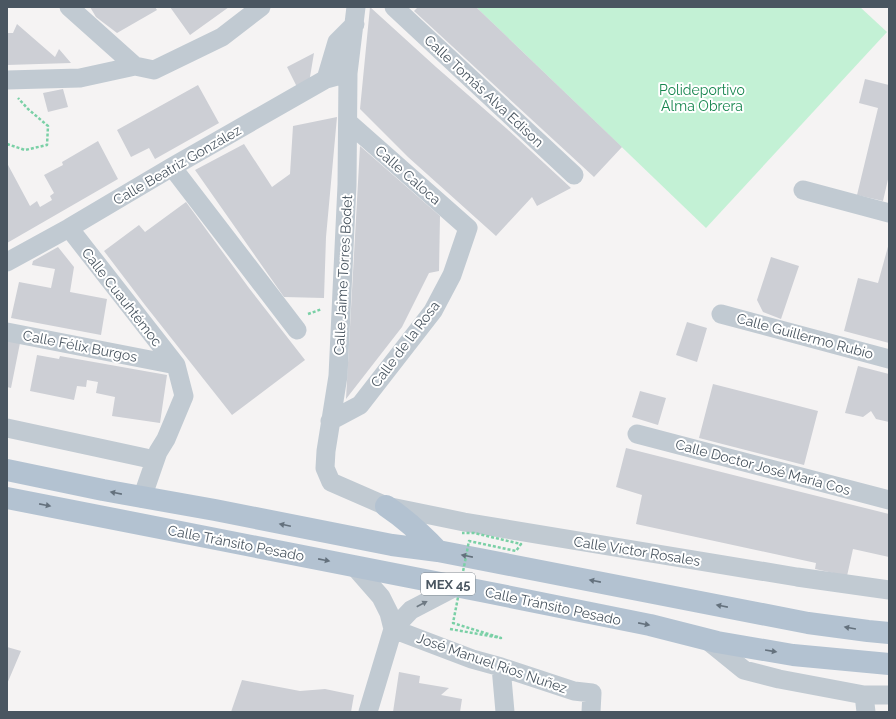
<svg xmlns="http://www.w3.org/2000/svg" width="896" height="719" viewBox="0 0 896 719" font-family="Raleway,sans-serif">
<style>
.green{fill:#c3f1d5}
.building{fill:#cdcfd5}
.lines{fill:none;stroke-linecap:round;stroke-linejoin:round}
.path{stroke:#7ad0a6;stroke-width:2.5;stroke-dasharray:3 2;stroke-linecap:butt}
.minor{stroke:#c1cad2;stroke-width:19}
.primary{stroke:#b3c2d1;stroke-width:22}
.path-bridge{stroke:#7ad0a6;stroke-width:2.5;stroke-dasharray:3 2;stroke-linecap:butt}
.oneway{fill:#64717d}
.oneway2{fill:#6e7983}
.labels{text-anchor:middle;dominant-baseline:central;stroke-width:4;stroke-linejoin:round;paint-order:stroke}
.shield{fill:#fff;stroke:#808990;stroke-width:1}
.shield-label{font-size:13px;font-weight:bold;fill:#4a5661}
.park-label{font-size:14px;fill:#17864f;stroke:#fff}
.street-label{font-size:14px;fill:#4a5661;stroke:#fff}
</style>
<rect width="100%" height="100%" fill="#f5f3f3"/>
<path class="green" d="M476,7h384l27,25 -181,196z"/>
<path class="building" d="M90,7h65l2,3 -40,23 -21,-16z
M170,7h59l-39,28z
M370,7l66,60 70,61 65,60 -34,18 -5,-9 -36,39 -88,-79 -48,-48z
M418,7h58l146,140 -28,30 -180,-166z
M17,24l38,33 4,-8 12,14 -64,2v-32h6z
M314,53l-5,30 -11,6 -11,-22z
M865,79l24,6v90l-6,26 -26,-6 21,-87 -19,-5z
M198,85l21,38 -64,36 -6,-11 -18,9 -14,-27z
M63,89l5,18 -20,5 -5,-19z
M337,117l-11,120 -2,61 -40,-1 -89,-127 49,-26 28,43 18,-13 3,-48z
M98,141l20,38 -111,64v-80l23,43 7,-5 3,6 12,-7 -2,-4 4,-3 -10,-18 19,-10 -1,-3z
M360,146l80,70 -1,55 -10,2 -27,54 -56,72z
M186,202l63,86 56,72 -73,55 -87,-110 -41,-54 35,-26 6,7z
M889,243v100l-45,-12 14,-53 20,5z
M58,247l16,20 -4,25 37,7 -6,36 -90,-17 8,-36 32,6 4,-19 -23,-4 1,-4z
M771,257l28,9 -18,53 -18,-7 -6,-12z
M687,322l20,6 -10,34 -21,-7z
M7,340l13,3 -9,45 -4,-1z
M37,355l22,4 1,-3 107,19 -7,48 -48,-7 3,-19 -19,-4 2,-11 -11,-2 -1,7 -9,-1 -3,14 -44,-9z
M858,366l31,8v48l-13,-3 -5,-8 -8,6 -18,-4z
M713,384l105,27 -14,54 -105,-27z
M640,391l26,7 -8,27 -26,-8z
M626,448l263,66v43l-36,-8 -6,27 -32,-7 1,-6 -180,-39 6,-29 -26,-8z
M7,647l14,4 -14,33z
M399,672l21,4 -1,7 30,5 -8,7 21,4 -2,13h-67z
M242,680l58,11 25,-2 29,6 -3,17h-120z"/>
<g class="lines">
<path class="path" d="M7,144l18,6 22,-5 1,-19 -20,-17 -10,-11
M308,314l14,-5"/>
<path class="minor" d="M69,7l66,59
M356,7l-8,66 -1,112 -9,191 -12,75 -1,17 6,14 55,24 78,16 333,55 92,13
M394,7l180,168
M326,79l11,-37 18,-18
M7,80l73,-2 55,-12 19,4 68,-33 39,-30
M172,167l125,163
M803,190l86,23
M69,228l107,137 8,31 -18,43 -8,13 -16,46
M7,262l62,-34 103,-61 154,-88 22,-6
M721,314l168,45
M7,332l169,33
M330,421l30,-16 73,-94 19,-36 16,-47 -120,-106
M7,428l148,32
M637,434l252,66
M353,565l28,32 8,16 4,16
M393,629l79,30 29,8 73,24 18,2 -1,19
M707,640l37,30 35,9 85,16h25
M501,667l4,45
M864,695l2,17
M368,712l25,-83 18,-19 46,-24"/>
<path class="primary" d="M7,470l96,20 112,20 177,35 46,6 370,72 60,8 21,2
M7,498l479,94 164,33 67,17 76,13 96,9
M386,506c21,14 35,27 52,45"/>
<path class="path-bridge" d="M450,629l51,9 -48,-15 16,-82 47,10 5,-7 -47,-11h-12"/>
</g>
<defs><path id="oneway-solid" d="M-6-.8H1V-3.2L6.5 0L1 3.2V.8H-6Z"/></defs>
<g class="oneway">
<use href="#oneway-solid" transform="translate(116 493) rotate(-169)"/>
<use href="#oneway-solid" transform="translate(45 505) rotate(11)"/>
<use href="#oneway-solid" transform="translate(285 525) rotate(-168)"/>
<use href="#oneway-solid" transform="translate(467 556) rotate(-169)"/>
<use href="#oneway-solid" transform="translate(324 560) rotate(11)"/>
<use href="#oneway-solid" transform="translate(595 581) rotate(-169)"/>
<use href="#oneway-solid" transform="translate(722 606) rotate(-169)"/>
<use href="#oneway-solid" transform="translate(644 624) rotate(11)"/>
<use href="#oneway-solid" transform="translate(850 628) rotate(-170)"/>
<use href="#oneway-solid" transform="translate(771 651) rotate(9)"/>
</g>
<use class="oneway2" href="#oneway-solid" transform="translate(422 604) rotate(-28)"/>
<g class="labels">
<rect class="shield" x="421" y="573" width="54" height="22" rx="3"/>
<g class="shield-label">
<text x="448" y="584">MEX 45</text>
</g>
<g class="park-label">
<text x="702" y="90">Polideportivo<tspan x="702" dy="16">Alma Obrera</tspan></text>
</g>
<g class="street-label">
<text transform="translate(484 91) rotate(43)">Calle Tomás Alva Edison</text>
<text transform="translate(177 165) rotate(-30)">Calle Beatriz González</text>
<text transform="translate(408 175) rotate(41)">Calle Caloca</text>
<text transform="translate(343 275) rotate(-87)">Calle Jaime Torres Bodet</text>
<text transform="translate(122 297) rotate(52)">Calle Cuauhtémoc</text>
<text transform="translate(805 336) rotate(15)">Calle Guillermo Rubio</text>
<text transform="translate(405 344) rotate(-53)">Calle de la Rosa</text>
<text transform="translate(80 346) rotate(11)">Calle Félix Burgos</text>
<text transform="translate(763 467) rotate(15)">Calle Doctor José María Cos</text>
<text transform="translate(236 543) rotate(11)">Calle Tránsito Pesado</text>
<text transform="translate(637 551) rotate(9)">Calle Víctor Rosales</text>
<text transform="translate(553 606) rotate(12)">Calle Tránsito Pesado</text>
<text transform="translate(492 663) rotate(19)">José Manuel Rios Nuñez</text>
</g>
</g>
<rect width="896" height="719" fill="none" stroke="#4a5661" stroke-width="16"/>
</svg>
